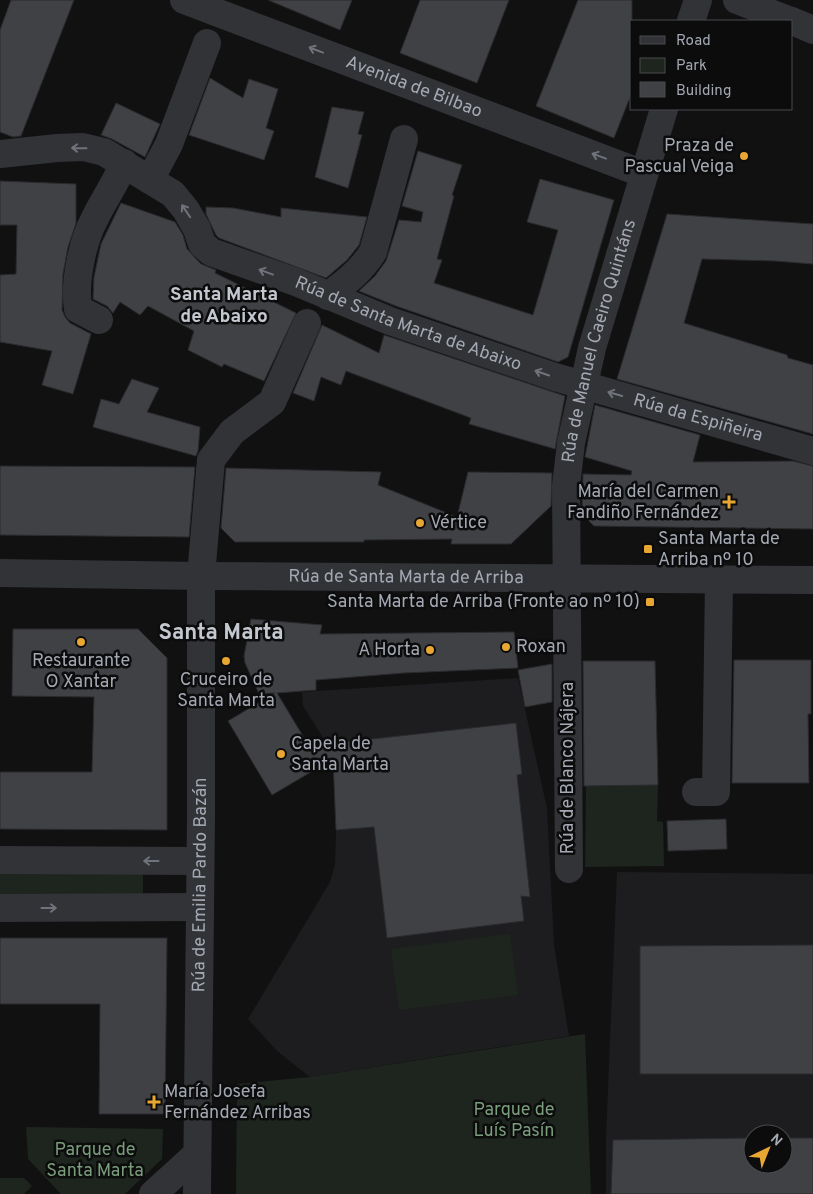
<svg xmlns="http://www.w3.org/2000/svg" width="813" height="1194" viewBox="0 0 813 1194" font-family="Overpass,sans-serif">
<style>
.built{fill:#1d1d1f;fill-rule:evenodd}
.green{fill:#1d251e}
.building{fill:#404145;stroke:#2b2b2e}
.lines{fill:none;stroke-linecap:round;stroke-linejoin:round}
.minor{stroke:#323337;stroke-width:28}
.tertiary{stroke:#323337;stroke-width:28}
.oneway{stroke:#70737b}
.poi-dot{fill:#e8a633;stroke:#0c0c0d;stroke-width:2}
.labels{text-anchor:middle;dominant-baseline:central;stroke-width:5;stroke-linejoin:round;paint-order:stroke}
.street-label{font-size:18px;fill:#a3a8b2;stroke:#0c0c0d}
.poi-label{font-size:18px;fill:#a3a8b2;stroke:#0c0c0d;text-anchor:start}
.park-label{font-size:18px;fill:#7a9d7b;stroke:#0c0c0d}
.neighbourhood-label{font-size:19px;font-weight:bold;fill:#c3c7cf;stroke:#0c0c0d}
.district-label{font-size:22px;font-weight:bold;fill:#c3c7cf;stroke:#0c0c0d}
</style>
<rect width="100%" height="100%" fill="#111112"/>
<path class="built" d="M518,678l29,130 7,137 15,91 -259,41 -33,-26 -29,-32 82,-137 5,-18 1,-34 -2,-75 -31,-49 -1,-14z
M617,872l196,2v320h-207v-57zM753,1134h30v30h-30z"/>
<path class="green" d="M658,785l-1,36 6,1 1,44 -79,1 1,-81z
M0,867l143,1v29h-143z
M510,934l8,61 -119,15 -8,-61z
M585,1034l6,160h-355l1,-110 73,-7z
M26,1127l137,2 -1,30 -37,35h-64l-33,-35z
M0,1178h24l8,8 -8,8h-24z"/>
<path class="building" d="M11,0h63l-53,136 -8,1 -13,-5v-102z
M268,0h84l-12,30z
M420,0h89l-32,83 -77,-30z
M578,0h54v92l-18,46 -78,-32z
M210,78l33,20 6,-19 29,10 -12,39 8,3 -10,29 -75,-25z
M116,103l44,21 -15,33 -33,-18 -11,-4z
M332,107l32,5 -6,22 4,1 -14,53 -33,-11z
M418,151l44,14 -10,30 2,1 -17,63 5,1 -8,23 99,32 25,-85 -31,-8 13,-43 74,21 -46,157 -10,5 -162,-56 -37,-15 16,-15 11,-15 13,-41 22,2 2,-10 -21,-6z
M0,181l76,3v39l-8,24 -5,27 -1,36 3,7 5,6 21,11 -18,60 -31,-9 10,-34 -52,-9v-67l16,-1 1,-49h-17z
M121,203l54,19 8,13 4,14 14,15 15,6 -1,3 81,40 -32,68 -40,-17 -2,3 -34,-17 6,-19 -46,-25 -8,9 -20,-13 -7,11 -6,-7 -14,-7 1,-22 7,-33z
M206,207l27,1 48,9v-9l86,9 -8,28 -12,15 -21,18 -107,-40 -3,-3 -10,-21z
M667,214l146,10v40l-38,-3 -73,-2 -18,64 103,32 1,3 25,7v69l-196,-55z
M322,325l57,28 5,-18 181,61 -10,53 -86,-25 2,-6 -125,-47 -5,14 -20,-8 -7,24 -21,-8z
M132,379l27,9 -12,24 53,15 -2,24 -2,5 -103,-29 8,-28 18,5z
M595,405l105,30 -7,27 100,-1 20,5v63l-219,-3 -12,-12 1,-40 48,1 1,-4 -47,-14z
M0,466l195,1 -6,70 -189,-2z
M226,468l155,4 -3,13 79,32 11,-45 84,1 -1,33 -40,38h-60l1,-5 -88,1v2h-129l-14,-14z
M251,619l71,6 -2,9 194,-2 4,36 -114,5 -88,7v10l-39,3 32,53 207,-23 6,51 -5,1 13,122 -9,-1 3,25 -137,17 -13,-111 -38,3 -3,-71 -61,36 -44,-74 47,-28 -16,1 -14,-31 -1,-7z
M13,629h125l29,29v172l-167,-1v-57h92l2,-75 -82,-1z
M734,660h77v54h-3l1,69h-77z
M583,661h72l3,124 -74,1z
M552,664v38l-27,5 -7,-37z
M726,819l1,30 -59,2 -1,-30z
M0,938h167l-2,176h-66l1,-110h-100z
M813,945v129h-173v-128z
M753,1138v26h30v-26h30v56h-202l2,-54z"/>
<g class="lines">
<g class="minor">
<path id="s1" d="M184,0l460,174"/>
<path d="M737,0l54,21"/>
<path d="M691,21l7,-21"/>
<path d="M792,21l21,9"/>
<path id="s2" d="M0,154l57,-6 26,-1 21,5 69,42 13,16 11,19 5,15 9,8 85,30 94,39 165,56 258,74"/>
<path d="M150,180l19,-36 38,-101"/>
<path d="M328,296c17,-13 33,-25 45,-44l31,-113"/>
<path d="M99,320l-21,-11c-4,-26 4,-67 17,-91 9,-19 21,-35 29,-55"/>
<path d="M696,792h20l3,-212"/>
<path d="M0,860l200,1"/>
<path id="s3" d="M569,869l-3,-383 5,-43 21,-95 72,-239"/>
<path d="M0,908l200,-1"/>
<path d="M153,1194l44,-40"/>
<path id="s4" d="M197,1194l4,-377v-241l10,-116 21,-28 40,-30 35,-79"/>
</g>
<path class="tertiary" id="s5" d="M0,573l201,3 612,4"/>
</g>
<defs><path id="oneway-shaft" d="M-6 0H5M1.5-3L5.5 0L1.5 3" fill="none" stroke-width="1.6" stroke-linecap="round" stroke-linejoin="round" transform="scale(1.25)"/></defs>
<g class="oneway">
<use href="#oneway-shaft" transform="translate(316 50) rotate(-159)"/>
<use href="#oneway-shaft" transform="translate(79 148) rotate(-179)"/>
<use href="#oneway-shaft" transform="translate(599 156) rotate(-160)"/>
<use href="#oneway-shaft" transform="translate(186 211) rotate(-124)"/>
<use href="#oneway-shaft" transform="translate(266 272) rotate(-160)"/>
<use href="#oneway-shaft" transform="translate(542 373) rotate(-161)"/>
<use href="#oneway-shaft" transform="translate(615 394) rotate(-164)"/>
<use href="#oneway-shaft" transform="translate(151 861) rotate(-180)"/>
<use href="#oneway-shaft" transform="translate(49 908)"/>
</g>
<g class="poi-dot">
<circle cx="744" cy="156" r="5"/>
<path d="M726.5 494.5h5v5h5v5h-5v5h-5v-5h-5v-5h5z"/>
<circle cx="420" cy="523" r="5"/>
<rect x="643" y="544" width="10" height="10" rx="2.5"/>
<rect x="645" y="597" width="10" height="10" rx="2.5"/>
<circle cx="81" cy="642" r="5"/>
<circle cx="506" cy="647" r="5"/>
<circle cx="430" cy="650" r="5"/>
<circle cx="226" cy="661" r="5"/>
<circle cx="281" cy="754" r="5"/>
<path d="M151.5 1094.5h5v5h5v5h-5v5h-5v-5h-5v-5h5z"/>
</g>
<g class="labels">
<g class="street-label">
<text stroke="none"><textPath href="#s1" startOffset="246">Avenida de Bilbao</textPath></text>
<text stroke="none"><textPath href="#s2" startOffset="466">Rúa de Santa Marta de Abaixo</textPath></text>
<text stroke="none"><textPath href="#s3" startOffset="532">Rúa de Manuel Caeiro Quintáns</textPath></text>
<text stroke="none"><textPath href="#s2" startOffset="771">Rúa da Espiñeira</textPath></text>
<text stroke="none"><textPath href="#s5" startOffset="406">Rúa de Santa Marta de Arriba</textPath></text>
<text transform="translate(568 768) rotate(-90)">Rúa de Blanco Nájera</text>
<text stroke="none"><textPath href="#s4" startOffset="309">Rúa de Emilia Pardo Bazán</textPath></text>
</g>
<g class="poi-label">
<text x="734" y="146" text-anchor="end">Praza de<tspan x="734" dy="21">Pascual Veiga</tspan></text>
<text x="719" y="492" text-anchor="end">María del Carmen<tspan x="719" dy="21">Fandiño Fernández</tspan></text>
<text x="430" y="523">Vértice</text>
<text x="658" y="539">Santa Marta de<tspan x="658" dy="21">Arriba nº 10</tspan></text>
<text x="640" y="602" text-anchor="end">Santa Marta de Arriba (Fronte ao nº 10)</text>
<text x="516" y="647">Roxan</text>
<text x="420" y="650" text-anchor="end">A Horta</text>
<text x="81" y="661" text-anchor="middle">Restaurante<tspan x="81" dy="21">O Xantar</tspan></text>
<text x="226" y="680" text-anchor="middle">Cruceiro de<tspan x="226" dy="21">Santa Marta</tspan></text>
<text x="291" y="744">Capela de<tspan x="291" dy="21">Santa Marta</tspan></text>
<text x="164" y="1092">María Josefa<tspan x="164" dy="21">Fernández Arribas</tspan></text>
</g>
<g class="park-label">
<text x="514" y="1110">Parque de<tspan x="514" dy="21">Luís Pasín</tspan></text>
<text x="95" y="1150">Parque de<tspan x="95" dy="21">Santa Marta</tspan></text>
</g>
<g class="neighbourhood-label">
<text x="224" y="295">Santa Marta<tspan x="224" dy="22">de Abaixo</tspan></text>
</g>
<g class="district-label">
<text x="221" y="633">Santa Marta</text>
</g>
</g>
<rect x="630" y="20" width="162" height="90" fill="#0c0c0d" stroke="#484a4f"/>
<rect x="640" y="36" width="25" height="8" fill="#323337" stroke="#484a4f"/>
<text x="676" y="45" font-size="15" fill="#a3a8b2">Road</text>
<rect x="640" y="58" width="25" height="15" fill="#1d251e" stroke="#484a4f"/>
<text x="676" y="70" font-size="15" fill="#a3a8b2">Park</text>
<rect x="640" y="82" width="25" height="15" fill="#404145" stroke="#484a4f"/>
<text x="676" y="95" font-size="15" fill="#a3a8b2">Building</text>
<g transform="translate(768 1149) rotate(43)"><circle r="24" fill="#0c0c0d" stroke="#484a4f"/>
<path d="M0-4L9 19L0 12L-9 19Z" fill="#e8a633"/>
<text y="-8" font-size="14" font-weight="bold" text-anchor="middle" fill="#a3a8b2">N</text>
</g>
</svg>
